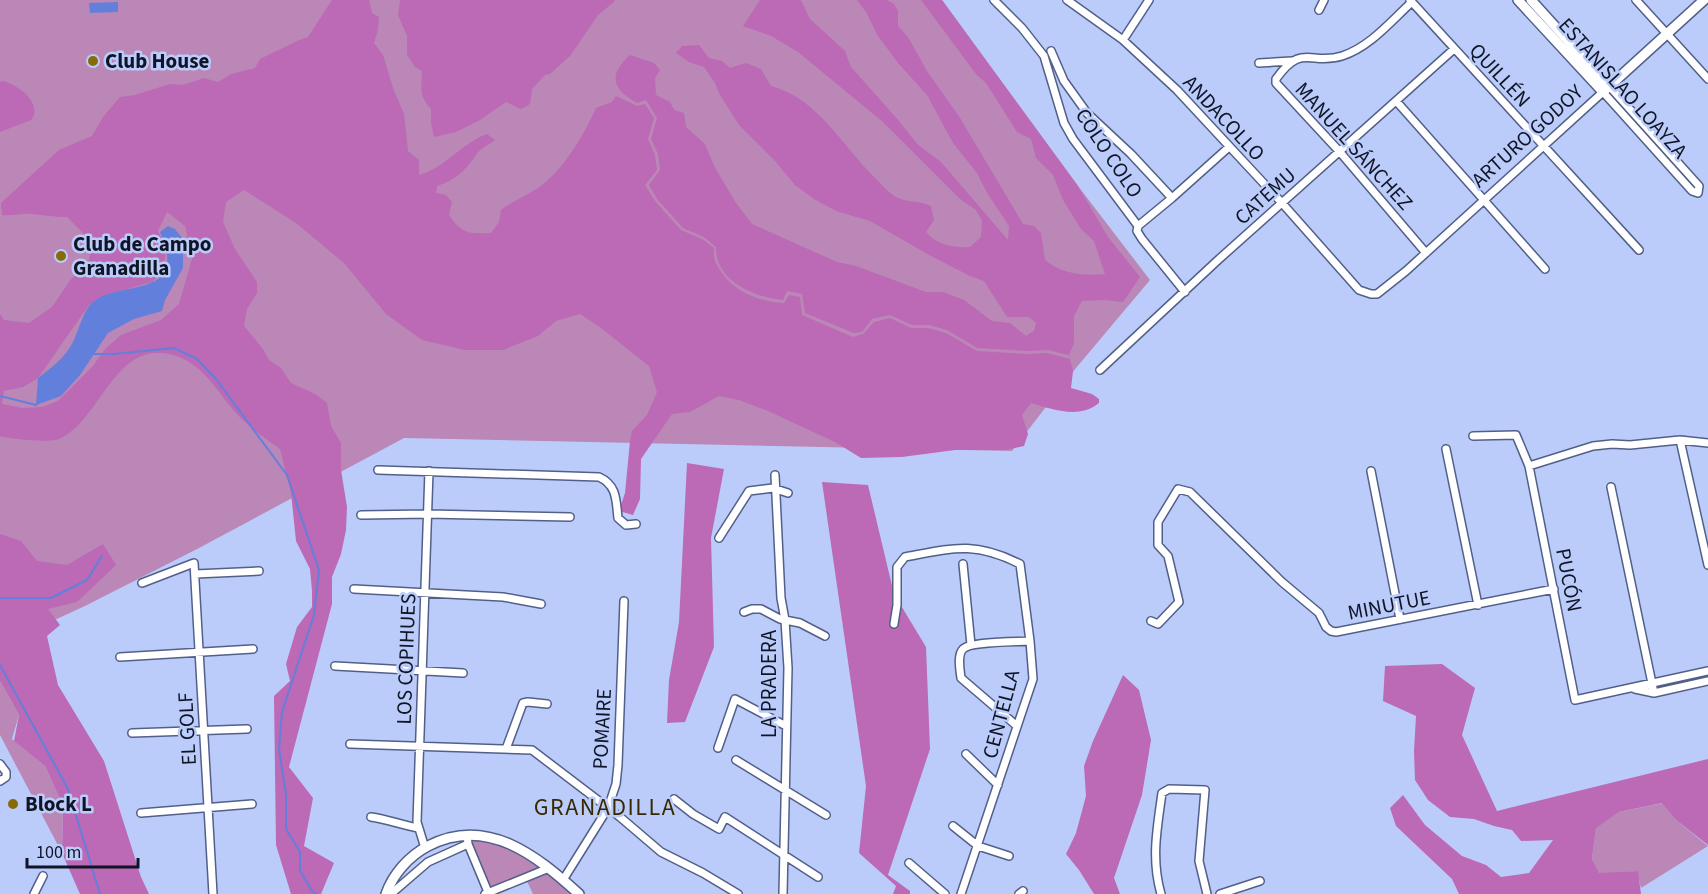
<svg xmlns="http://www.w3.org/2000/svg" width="1708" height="894" viewBox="0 0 1708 894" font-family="'Source Sans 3',sans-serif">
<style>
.green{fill:#bb87b6}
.forest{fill:#bc69b6;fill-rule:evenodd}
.water{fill:#637fdc}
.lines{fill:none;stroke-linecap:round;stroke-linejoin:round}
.stream{stroke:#637fdc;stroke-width:2}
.street-casing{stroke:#525f88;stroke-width:10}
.secondary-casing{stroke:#525f88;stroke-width:12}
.street{stroke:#fff;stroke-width:7}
.secondary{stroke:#fff;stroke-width:9}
.poi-dot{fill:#876b07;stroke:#bbccfb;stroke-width:2}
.labels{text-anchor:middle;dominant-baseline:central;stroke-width:5;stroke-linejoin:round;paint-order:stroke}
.poi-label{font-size:21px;font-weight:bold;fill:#101526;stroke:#bbccfb;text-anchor:start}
.street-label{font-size:21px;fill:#101526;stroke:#bbccfb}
.quarter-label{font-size:24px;letter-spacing:1.5px;fill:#372900;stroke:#bbccfb}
</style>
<rect width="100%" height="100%" fill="#bbccfb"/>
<path class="green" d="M0,0h942l136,186 72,94 -74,88 -64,83 -608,-13 -205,110 -114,58 -85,39z
M0,681l19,34 -7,24 33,27 18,40 -1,47 -62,-118z
M1663,803l13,17 32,26 -67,42 -4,-17 -38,3 -7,-15 4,-32 23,-15z
M474,840c29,3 45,12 69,28l-53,21 -19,-45z
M546,871l26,23h-39l-7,-15z"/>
<path class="forest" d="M332,0h37l3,13 7,4 -1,13 -4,13 9,12 10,33 11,26 4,37 11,9v15c26,-7 43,-32 68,-41l8,6c-5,4 -16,9 -19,15 -9,14 -22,26 -39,31l-1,7 10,2 6,7 -3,13c13,19 20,19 42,18l8,-11 2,-12c12,-9 25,-14 37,-22 25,-17 46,-53 58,-80l16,-6 4,-6 21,10 8,-2 9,14 -6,21 7,16 2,15 -12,15 10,16 26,29 21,9 12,9c-1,10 1,14 6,22 15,23 38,31 64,33l5,-8 11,2 2,18 51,22 10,-3 11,-12 16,-4 21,10h17l18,5 31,18 51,3 19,-1 23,6 3,12 -2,17 21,6 7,5v4c-20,16 -44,7 -68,0l-9,12 6,19 -4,12 -18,4h-51l-53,7 -41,1 -26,-16 -67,-31 -29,-11 -20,-4 -29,16 -18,2 -31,45 -1,40 -7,16 -14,-4 6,-18 5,-52 2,-10 15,-16 10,-23 -8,-26 -48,-38 -21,-14 -24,7 -18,15 -35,14h-38l-43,-10 -36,-26 -42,-51 -48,-40 -52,-33 -18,12 -3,20 12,27 22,33v11l-10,16 -3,17 19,23 6,11 12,8 10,15 24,11 12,9 4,23 10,17v27l6,37 -1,23 -5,24 -9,23v27l-43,163 24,31 -9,48 30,17 -13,31h-30l-15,-49 -2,-149 16,-15 -4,-17 11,-37 15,-20v-16l-2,-22 -14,-28 -5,-48 -11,-44c-15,-11 -30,-21 -43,-35 -18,-20 -32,-47 -58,-57 -64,-24 -76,63 -120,82 -8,4 -49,0 -59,-3v-122l4,6 25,3 23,-16 19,-28 17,-14 3,-19 -8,-13 -16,-16c-13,0 -23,-2 -35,-3 -10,-1 -20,2 -30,1l-1,-12 58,-53 33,-14 11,-19 17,-20 15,-2 35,-11 13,1 21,-7 14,4 13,-8 24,-6 5,-9 37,-18 11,-4zM167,212l18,14 7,33 -13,45 -18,16 -40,15 -15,13 -14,19 -34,34 -16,6 -19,1 -21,-4 2,-13 19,-4 15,-9 51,-73 16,-10 47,-13 11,-10 3,-22 -8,-19z
M400,0h214l1,1 -17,14 -28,41 -20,18 -5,1 -13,14 -2,15 -9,5 -15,-7 -26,18 -24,12 -22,5 -3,-14v-14c-13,-14 -9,-21 -9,-38l-7,-4 -8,-12v-19l-9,-21z
M760,0h40l2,2 8,17 35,32 6,16 48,54 19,24 23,17 67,78 1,-14 -22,-33 -10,-20 -24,-30 -26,-48 -29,-32 -20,-27 -12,-24 -9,-12h30l7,4 4,7v15l10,11 19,34 33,47 63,106 11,2 7,7 4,27c16,14 39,16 60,14l-11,-33 -13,-12 -18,-29 -10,-25 -17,-17 -5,-19 -14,-7 -31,-49 -10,-9 -55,-74h21l136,186 30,51 32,40 -17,25 -19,-2 -22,1 -8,15v27l-5,12 -21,-5 -20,1 -51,-3 -30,-18 -18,-5h-17l-22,-10 -18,4 -10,13 -8,1 -49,-20 -3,-19 -15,-3 -4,9c-29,-3 -68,-19 -67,-53l-12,-10 -21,-9 -26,-29 -8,-14 11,-15 -2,-16 -7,-15 6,-21 -11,-18 -9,3c-25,-14 -29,-28 -7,-48l24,8 6,7 -5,8 1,17 14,7 4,8 10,3 2,14 19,17 10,24 21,35 16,21 85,38 19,4 70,26h17l21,8 28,21 18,2 16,13 8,-5 2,-8 -7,-6h-22l-23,-36 -14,-5 -39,-20 -61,-35 -34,-10 -22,-12 -19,-14 -20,-24 -36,-36 -19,-30 -5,-12 -11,-16 -15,-5 -13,-9 6,-7 17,-1 10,13 13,3 8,7 16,-5 15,6 10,17c47,12 72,61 105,93 6,6 13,14 20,18 10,6 24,3 35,9l3,14 -8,12c10,13 29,16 44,15l11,-10 1,-16 -6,-11 -16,-11 -77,-77 -85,-70 -27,-16 -28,-10z
M3,81c14,3 41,23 28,39l-31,12v-50z
M687,463l37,6 -13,69 3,109 -29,75 -18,1 2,-43 10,-58z
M822,482l46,3 26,109 32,53 4,102 -42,126 22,16v3h-17l3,-8 -37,-33 7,-67z
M0,534l21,7 16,20 30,4 36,-21 13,21 -39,37 -29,7 12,16 -13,11 11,49 46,76 37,116 8,17h-69l-18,-41 1,-47 -18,-40 -31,-25 5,-26 -19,-34z
M1442,664l33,24 -13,47 35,76 211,-52v86l-32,-25 -14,-17 -43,9 -23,16 -4,31 7,14 39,-2 3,23h-182l-7,-15 -56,-53 -6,-18 13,-13 22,30 37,31 24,9 15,12 28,-4 24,-33 -32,1 -9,-11 -18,-4 -20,-7 -24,-2 -22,-17 -13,-20 -1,-29 2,-35 -33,-15 2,-35z
M1123,675l16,15 12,50 -9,55 -28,83 6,16h-26l-15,-24 -13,-16 10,-21 10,-37 -2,-30 9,-25z"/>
<path class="water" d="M118,2v10l-28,1 -1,-10z
M168,226l7,3 8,10v29l-18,32 -3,11 -28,8 -26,14 -28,42 -19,21 -25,9 2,-27c14,-11 27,-20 35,-36 5,-10 10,-29 17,-37 25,-28 101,-2 70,-73z"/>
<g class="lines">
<path class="stream" d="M92,354h22l60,-6 23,11 19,20 71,96 32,95 -5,45 -32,97 -3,37 7,46v34l14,23v19l12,20 5,3
M0,396l36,9 1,-1
M0,598h51l36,-18 15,-24
M0,665l68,124 32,105"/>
<g class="street-casing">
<path id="street" d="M994,0l28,28 22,28 20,67 9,16 65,87 -1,5 5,8 43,53
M1067,0l56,40 54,50 105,113 77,87 12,4h6l29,-23 197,-179 89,99 6,2 1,-7 -90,-100
M1410,0l229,250
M1636,0l72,79
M1412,2c-21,19 -42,45 -70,54 -31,10 -40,-14 -66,23v4l63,68 87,102
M1319,10l5,-10
M1123,40l26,-40
M1051,51l13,30 23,32 44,41 41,44
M1259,63l33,-2
M1397,102l148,167
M1138,226l34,-28 57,-51
M1100,370l118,-110 236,-211
M1473,436l43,-1 13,31 46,234 133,-29
M1680,440l28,125
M1446,449l32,156
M1529,466l64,-20 19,-2 18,1 50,-5 28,3
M378,470l221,7c18,8 17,23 19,41l8,7 10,-1
M1371,471l29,148
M775,475l6,123 4,22 3,48 -5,226
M1611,487l43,206
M361,515l67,-1 142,3
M719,538l30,-47 24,-3 15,5
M963,564l8,81
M195,574l64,-3
M142,583l52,-20 19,331
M354,589l149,8 38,7
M744,612l8,-3h9l19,10 20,4 25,13
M1151,621l7,3 21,-22 -11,-46 -10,-11v-23l20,-33 12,3 92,90 37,31 7,14 5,4 5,1 218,-43
M894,624l3,-19v-38l8,-10c48,-9 69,-16 115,7l10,77 3,38 -72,215
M120,657l133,-8
M335,666l128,7
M1635,689l19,4 54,-12
M1017,726l-56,-48c-1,-8 -4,-23 2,-29 8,-8 54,-7 67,-8
M132,733l115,-4
M350,744l182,6 88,67 41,35 42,21 35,21
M718,748l17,-49 51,27
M506,749l17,-46 5,-1 19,2
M966,754l32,31
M736,760l90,55
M0,764l6,8v5l-6,4
M674,799l19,15 26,15 6,-12 93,60
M141,813l111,-9
M371,817c16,2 30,8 47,11
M953,826l25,20 31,10
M468,844l20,48
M425,848l-8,-26 12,-351
M909,863l36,31
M563,880l45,-72 8,-24 2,-19 6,-164
M34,894l9,-18
M391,894l37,-32 40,-18 -1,-9
M485,894l64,-26
M1019,894l4,-3
M1161,894c-10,-35 -4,-65 1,-101l7,-4 36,1 -6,71 8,33
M1220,894l40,-13"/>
</g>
<g class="secondary-casing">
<path id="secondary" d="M1518,0l85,92 101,-92
M1531,0l78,86
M386,894c7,-20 23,-38 42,-48 59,-31 109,10 151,48"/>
</g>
<use href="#street" class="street"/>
<use href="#secondary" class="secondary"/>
</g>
<g class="poi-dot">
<circle cx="93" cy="61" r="6"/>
<circle cx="61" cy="256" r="6"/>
<circle cx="13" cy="804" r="6"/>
</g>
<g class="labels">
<g class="poi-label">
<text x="105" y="61">Club House</text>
<text x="73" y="244">Club de Campo<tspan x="73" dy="24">Granadilla</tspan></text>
<text x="25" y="804">Block L</text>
</g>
<g class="street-label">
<text transform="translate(1500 75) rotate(47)">QUILLÉN</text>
<text transform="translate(1623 88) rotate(48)">ESTANISLAO LOAYZA</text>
<text transform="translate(1224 118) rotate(47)">ANDACOLLO</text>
<text transform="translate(1527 136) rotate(-42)">ARTURO GODOY</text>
<text transform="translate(1354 146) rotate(48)">MANUEL SÁNCHEZ</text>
<text transform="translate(1109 153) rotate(56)">COLO COLO</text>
<text transform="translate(1265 196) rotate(-42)">CATEMU</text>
<text transform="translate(1569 580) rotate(79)">PUCÓN</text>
<text transform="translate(1389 605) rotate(-11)">MINUTUE</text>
<text transform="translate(406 659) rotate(-88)">LOS COPIHUES</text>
<text transform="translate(769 684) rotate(-90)">LA PRADERA</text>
<text transform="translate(1001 714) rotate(-75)">CENTELLA</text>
<text transform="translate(187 729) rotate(-93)">EL GOLF</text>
<text transform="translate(602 729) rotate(-87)">POMAIRE</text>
</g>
<g class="quarter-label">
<text x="605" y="807">GRANADILLA</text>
</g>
</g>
<path d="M27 858v9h111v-9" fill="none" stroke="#101526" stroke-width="3"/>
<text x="36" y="858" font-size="18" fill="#101526" stroke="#bbccfb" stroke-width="4.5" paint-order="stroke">100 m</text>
</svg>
